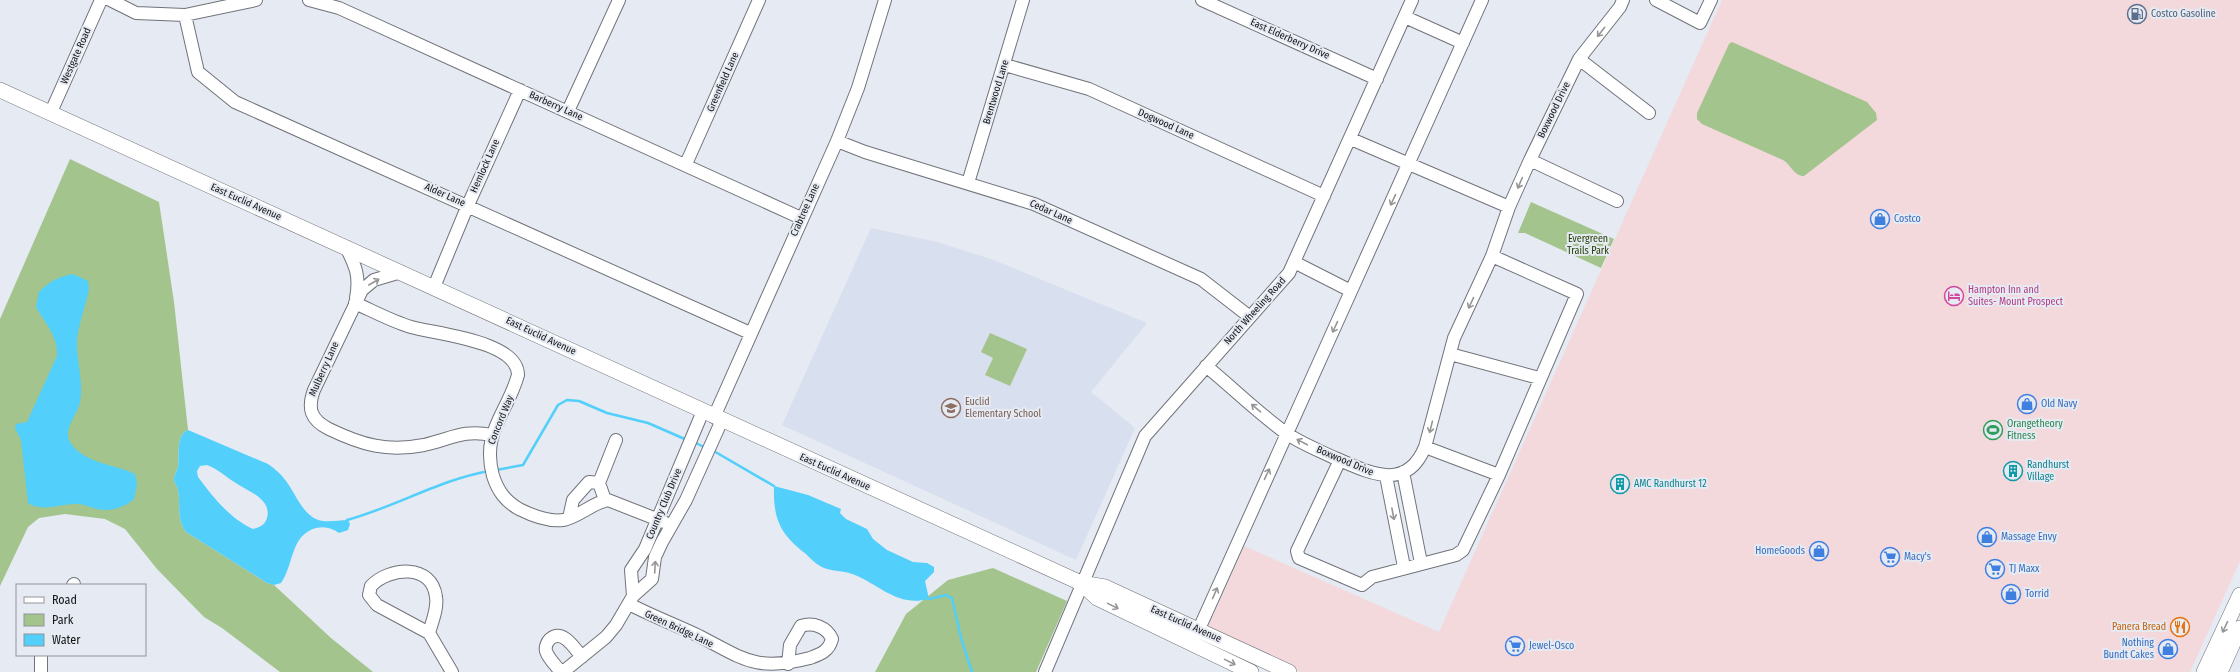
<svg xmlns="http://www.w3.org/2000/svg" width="2240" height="672" viewBox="0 0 2240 672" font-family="'Fira Sans Condensed',sans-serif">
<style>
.commercial{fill:#f3d8dc}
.built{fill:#d8dfee}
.green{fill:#a3c48c}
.water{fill:#52cffa;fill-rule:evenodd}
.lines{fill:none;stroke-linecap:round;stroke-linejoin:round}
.stream{stroke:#52cffa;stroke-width:2.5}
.minor-casing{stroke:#70737a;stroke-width:14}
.major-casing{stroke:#70737a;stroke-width:16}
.minor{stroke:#fff;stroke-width:12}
.major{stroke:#fff;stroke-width:15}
.oneway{stroke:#959597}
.labels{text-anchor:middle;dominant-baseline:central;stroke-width:4;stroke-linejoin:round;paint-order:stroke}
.service-label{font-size:10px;fill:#4e5e75;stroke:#e6eaf2;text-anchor:start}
.street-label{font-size:10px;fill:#131417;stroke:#e6eaf2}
.shop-label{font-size:10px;fill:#366cbe;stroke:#e6eaf2;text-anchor:start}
.park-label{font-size:10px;fill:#203d00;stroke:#e6eaf2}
.hotel-label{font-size:10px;fill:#b23c85;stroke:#e6eaf2;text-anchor:start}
.education-label{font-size:10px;fill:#785e54;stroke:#e6eaf2;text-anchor:start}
.leisure-label{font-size:10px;fill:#27864d;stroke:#e6eaf2;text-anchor:start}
.culture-label{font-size:10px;fill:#0d838f;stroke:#e6eaf2;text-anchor:start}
.food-label{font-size:10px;fill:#c56008;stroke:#e6eaf2;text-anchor:end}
</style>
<rect width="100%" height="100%" fill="#e6eaf2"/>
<path class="commercial" d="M1722,0h518v561l-50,111h-890l-92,-45 36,-81 195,86z"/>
<path class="built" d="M871,228l66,14 54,17 156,64 -56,69 44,36 -59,132 -294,-135z"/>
<path class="green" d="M1732,42l135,60 9,11 1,7 -73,56c-10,0 -13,-11 -21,-16l-81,-36 -5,-5v-6l32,-69z
M70,159l89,43 15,100 14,128c-13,5 -8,27 -10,37 -1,4 -4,8 -4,12 0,5 4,7 4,11 3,16 -2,28 8,42l81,51 7,2 57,53 42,34h-93l-58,-44 -18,-11 -47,-48 -32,-40 -20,-10 -40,-5 -26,4 -11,9 -28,59v-267z
M1531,202l83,37 -13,29 -76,-35h-7z
M990,333l37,16 -17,37 -25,-11 8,-17 -12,-6z
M993,568l74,33 -31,71h-161l31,-58 42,-34z"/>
<path class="water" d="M73,274l15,7 1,8c-3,16 -10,33 -12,50 -1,21 7,43 3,63 -2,12 -16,25 -11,38 11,23 46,24 66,34l2,9 -3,16c-10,9 -24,13 -37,10 -9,-2 -15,-6 -24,-5 -16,1 -30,8 -45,-1l-7,-63 -6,-12 1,-4 11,-2 30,-66c2,-19 -13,-34 -21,-49l3,-15c9,-10 21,-16 34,-18z
M188,430l80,34c7,5 13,10 18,17 10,13 18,38 37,40 8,1 17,-1 25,-1l2,4 -2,6 -9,3c-7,-5 -14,-7 -23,-5 -26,7 -22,37 -35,55l-7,2 -7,-2 -81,-51c-10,-14 -5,-26 -8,-42 0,-4 -4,-6 -4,-11 0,-4 3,-8 4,-12 2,-10 -3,-32 10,-37zM207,465c13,5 20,13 32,20 11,7 33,15 28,33 -2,7 -7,9 -14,11 -24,-11 -40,-32 -55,-52l-1,-6 3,-5z
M774,486l34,9 33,14 -1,4 6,6 21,10 6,10 14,11 26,12 14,1 7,4v5l-9,9 4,18c-31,8 -48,-13 -74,-24 -11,-5 -25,-3 -35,-9 -5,-3 -10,-8 -14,-12 -26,-20 -33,-35 -32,-68z"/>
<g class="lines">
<path class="stream" d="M694,442l12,6
M712,450l62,36
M496,470l27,-5 35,-60 9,-5 12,1 28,12 41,10 39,17
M347,520c48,-13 92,-40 142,-49
M929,599l17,-4 6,3 9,40 11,34"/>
<g class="minor-casing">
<path id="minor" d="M110,0l26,13 49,2 71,-15
M309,0l30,8 462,210
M1202,0l175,79
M1656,0l44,23 11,-23
M185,15l13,57 37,30 515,231
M1405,17l58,26
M1579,59l70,54
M1005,65l84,24 235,107
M568,111l51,-111
M51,112l50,-112
M1351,139l158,68
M837,141l28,11 169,52 167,75 49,38
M1530,160l87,41
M686,164l73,-164
M968,183l55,-183
M346,247c10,20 14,29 10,51
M1294,262l57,29
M401,272l-27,8 -12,10 -48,100c-7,19 -3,30 15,39 33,16 58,23 95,16 27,-6 39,-16 68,-10
M434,287l34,-82 52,-115
M355,303c18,8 36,18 56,24 25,7 107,14 107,48 -11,39 -37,57 -25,101 5,15 12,25 26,33 12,6 30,13 44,11 16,-3 29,-17 45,-20l56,22
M1450,354l89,24
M1206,366c27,22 52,47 80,67 14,10 32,17 49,25 33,14 71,35 90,-11l29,-109 38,-82 17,-49 21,-47 49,-101 41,-52 3,-7
M714,417l123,-276 21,-53 27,-88
M1425,447l74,28
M1340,460l-43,91 2,7 63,27 10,-8 84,-22 7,-5 36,-75 78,-181 -85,-38
M1403,472l18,91
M1386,476l18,91
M599,483l17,-43
M569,518l4,-18 16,-18 10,1 6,17
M73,585l1,-1
M633,596l-2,-26 14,-21 58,-138
M629,604c23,12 47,21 70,32 45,23 56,36 111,22 11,-4 19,-7 22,-19 -5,-12 -19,-17 -31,-13l-11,19 -2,19
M1199,629c93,-210 190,-419 283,-629
M429,633c3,-11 9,-25 7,-36 -4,-34 -47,-30 -65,-11l-2,9 8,10 52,28 23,39
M41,672v-17
M561,672c-5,-6 -13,-14 -15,-21 -1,-4 1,-9 4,-12 13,-11 25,10 32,18
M563,672l43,-35 10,-12 17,-29 19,-17 3,-22 7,-15 24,-42 36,-80
M1045,672l100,-236 144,-163 123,-273"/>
</g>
<g class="major-casing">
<path id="major" d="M0,90l1081,493 24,4 184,85
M1081,583l16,15 154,74
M2204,672l36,-77
M2220,672l20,-44"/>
</g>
<use href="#minor" class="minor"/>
<use href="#major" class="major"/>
</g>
<defs><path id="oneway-shaft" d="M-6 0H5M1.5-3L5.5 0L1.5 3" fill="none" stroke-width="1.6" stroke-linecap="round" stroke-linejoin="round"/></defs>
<g class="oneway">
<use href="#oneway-shaft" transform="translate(1601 32) rotate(128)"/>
<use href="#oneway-shaft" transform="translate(1520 183) rotate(113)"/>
<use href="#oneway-shaft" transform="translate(1393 200) rotate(115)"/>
<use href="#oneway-shaft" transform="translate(374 282) rotate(-30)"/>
<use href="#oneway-shaft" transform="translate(1471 303) rotate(115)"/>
<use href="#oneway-shaft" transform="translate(1335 327) rotate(115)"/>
<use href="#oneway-shaft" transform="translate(1256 408) rotate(-140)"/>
<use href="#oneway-shaft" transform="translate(1431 427) rotate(104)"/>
<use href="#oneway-shaft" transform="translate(1302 442) rotate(-152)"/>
<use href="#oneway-shaft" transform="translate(1267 474) rotate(-65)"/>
<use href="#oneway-shaft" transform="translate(1393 514) rotate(79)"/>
<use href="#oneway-shaft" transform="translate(655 567) rotate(-87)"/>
<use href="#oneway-shaft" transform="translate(1215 593) rotate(-66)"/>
<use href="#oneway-shaft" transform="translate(1113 606) rotate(26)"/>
<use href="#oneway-shaft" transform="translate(2225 627) rotate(115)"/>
<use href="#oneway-shaft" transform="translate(1230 662) rotate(26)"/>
</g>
<defs>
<g id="fuel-ring" transform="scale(1)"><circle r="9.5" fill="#e6eaf2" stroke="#5c6f8a" stroke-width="1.5"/><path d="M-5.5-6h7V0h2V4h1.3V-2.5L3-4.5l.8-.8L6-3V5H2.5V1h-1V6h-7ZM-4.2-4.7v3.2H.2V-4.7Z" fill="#5c6f8a"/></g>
<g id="shop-ring" transform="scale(1)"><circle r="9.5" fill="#e6eaf2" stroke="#3f7fe0" stroke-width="1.5"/><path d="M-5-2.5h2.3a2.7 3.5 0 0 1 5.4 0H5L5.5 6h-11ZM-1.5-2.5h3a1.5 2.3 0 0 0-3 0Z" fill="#3f7fe0"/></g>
<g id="hotel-ring" transform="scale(1)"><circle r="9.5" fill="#e6eaf2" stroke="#d1479c" stroke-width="1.5"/><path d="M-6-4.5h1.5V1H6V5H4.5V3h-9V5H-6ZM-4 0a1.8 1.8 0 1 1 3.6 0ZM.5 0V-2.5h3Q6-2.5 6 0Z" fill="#d1479c"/></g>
<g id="school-ring" transform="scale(1)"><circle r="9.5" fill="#e6eaf2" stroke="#8d6e63" stroke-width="1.5"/><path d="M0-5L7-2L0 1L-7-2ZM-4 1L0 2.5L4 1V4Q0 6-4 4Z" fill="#8d6e63"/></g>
<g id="stadium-ring" transform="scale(1)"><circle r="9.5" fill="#e6eaf2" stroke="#2e9e5b" stroke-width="1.5"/><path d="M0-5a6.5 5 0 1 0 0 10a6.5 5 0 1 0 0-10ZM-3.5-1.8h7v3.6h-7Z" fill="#2e9e5b"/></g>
<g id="building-ring" transform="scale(1)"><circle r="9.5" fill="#e6eaf2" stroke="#0f9aa8" stroke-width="1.5"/><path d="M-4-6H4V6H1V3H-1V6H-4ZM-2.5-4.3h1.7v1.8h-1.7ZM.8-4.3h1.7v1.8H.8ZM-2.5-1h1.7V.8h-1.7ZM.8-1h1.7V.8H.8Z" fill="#0f9aa8"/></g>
<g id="supermarket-ring" transform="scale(1)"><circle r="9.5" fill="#e6eaf2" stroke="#3f7fe0" stroke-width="1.5"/><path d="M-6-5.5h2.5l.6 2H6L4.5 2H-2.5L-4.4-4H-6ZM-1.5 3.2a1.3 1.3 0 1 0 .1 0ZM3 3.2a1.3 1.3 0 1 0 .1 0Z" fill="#3f7fe0"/></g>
<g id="restaurant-ring" transform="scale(1)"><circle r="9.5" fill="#e6eaf2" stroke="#e8710a" stroke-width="1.5"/><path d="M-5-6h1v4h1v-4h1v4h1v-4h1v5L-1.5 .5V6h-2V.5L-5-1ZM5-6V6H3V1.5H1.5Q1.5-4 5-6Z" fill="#e8710a"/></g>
</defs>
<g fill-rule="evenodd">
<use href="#fuel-ring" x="2137" y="14"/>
<use href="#shop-ring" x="1880" y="219"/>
<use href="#hotel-ring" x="1954" y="296"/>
<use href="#shop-ring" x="2027" y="404"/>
<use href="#school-ring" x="951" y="408"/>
<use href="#stadium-ring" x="1993" y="430"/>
<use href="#building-ring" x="2013" y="471"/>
<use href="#building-ring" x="1620" y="484"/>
<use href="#shop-ring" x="1987" y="537"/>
<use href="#shop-ring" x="1819" y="551"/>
<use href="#supermarket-ring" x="1890" y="557"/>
<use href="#supermarket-ring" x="1995" y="569"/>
<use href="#shop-ring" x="2011" y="594"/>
<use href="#restaurant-ring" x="2180" y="627"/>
<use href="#supermarket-ring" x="1515" y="646"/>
<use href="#shop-ring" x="2168" y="649"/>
</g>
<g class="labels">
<g class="service-label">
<text x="2151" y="14">Costco Gasoline</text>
</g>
<g class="street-label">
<text transform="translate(1290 39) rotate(24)">East Elderberry Drive</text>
<text transform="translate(76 56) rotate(-66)">Westgate Road</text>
<text transform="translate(723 82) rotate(-66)">Greenfield Lane</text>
<text transform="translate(996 92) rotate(-73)">Brentwood Lane</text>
<text transform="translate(556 106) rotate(24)">Barberry Lane</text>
<text transform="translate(1554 110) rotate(-64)">Boxwood Drive</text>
<text transform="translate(1166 124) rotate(24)">Dogwood Lane</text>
<text transform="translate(485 166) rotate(-66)">Hemlock Lane</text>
<text transform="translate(445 195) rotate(24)">Alder Lane</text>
<text transform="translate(246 202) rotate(24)">East Euclid Avenue</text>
<text transform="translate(805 210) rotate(-66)">Crabtree Lane</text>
<text transform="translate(1051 212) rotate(24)">Cedar Lane</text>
<text transform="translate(1255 311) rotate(-48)">North Wheeling Road</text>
<text transform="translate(541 336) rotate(25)">East Euclid Avenue</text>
<text transform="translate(324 369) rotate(-66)">Mulberry Lane</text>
<text transform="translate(501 420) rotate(-68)">Concord Way</text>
<text transform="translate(1345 461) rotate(23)">Boxwood Drive</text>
<text transform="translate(835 472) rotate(24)">East Euclid Avenue</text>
<text transform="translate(664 504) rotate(-67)">Country Club Drive</text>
<text transform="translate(1186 624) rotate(24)">East Euclid Avenue</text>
<text transform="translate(679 629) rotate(25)">Green Bridge Lane</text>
</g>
<g class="shop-label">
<text x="1894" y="219">Costco</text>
<text x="2041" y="404">Old Navy</text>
<text x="2001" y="537">Massage Envy</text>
<text x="1805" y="551" text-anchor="end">HomeGoods</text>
<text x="1904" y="557">Macy's</text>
<text x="2009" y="569">TJ Maxx</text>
<text x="2025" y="594">Torrid</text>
<text x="2154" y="643" text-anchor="end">Nothing<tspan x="2154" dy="12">Bundt Cakes</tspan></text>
<text x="1529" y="646">Jewel-Osco</text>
</g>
<g class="park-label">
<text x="1588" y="239">Evergreen<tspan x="1588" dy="12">Trails Park</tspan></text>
</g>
<g class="hotel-label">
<text x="1968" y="290">Hampton Inn and<tspan x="1968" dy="12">Suites- Mount Prospect</tspan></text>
</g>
<g class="education-label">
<text x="965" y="402">Euclid<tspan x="965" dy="12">Elementary School</tspan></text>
</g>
<g class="leisure-label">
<text x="2007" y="424">Orangetheory<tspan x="2007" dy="12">Fitness</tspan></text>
</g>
<g class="culture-label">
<text x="2027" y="465">Randhurst<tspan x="2027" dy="12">Village</tspan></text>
<text x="1634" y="484">AMC Randhurst 12</text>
</g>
<g class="food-label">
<text x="2166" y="627">Panera Bread</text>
</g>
</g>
<rect x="16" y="584" width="130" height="72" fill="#e6eaf2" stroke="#92949a"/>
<rect x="24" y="597" width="20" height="6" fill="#ffffff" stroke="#92949a"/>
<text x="52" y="604" font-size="12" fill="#131417">Road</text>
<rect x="24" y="614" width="20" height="12" fill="#a3c48c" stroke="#92949a"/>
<text x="52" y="624" font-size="12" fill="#131417">Park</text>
<rect x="24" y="634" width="20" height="12" fill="#52cffa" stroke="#92949a"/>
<text x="52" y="644" font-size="12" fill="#131417">Water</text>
</svg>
